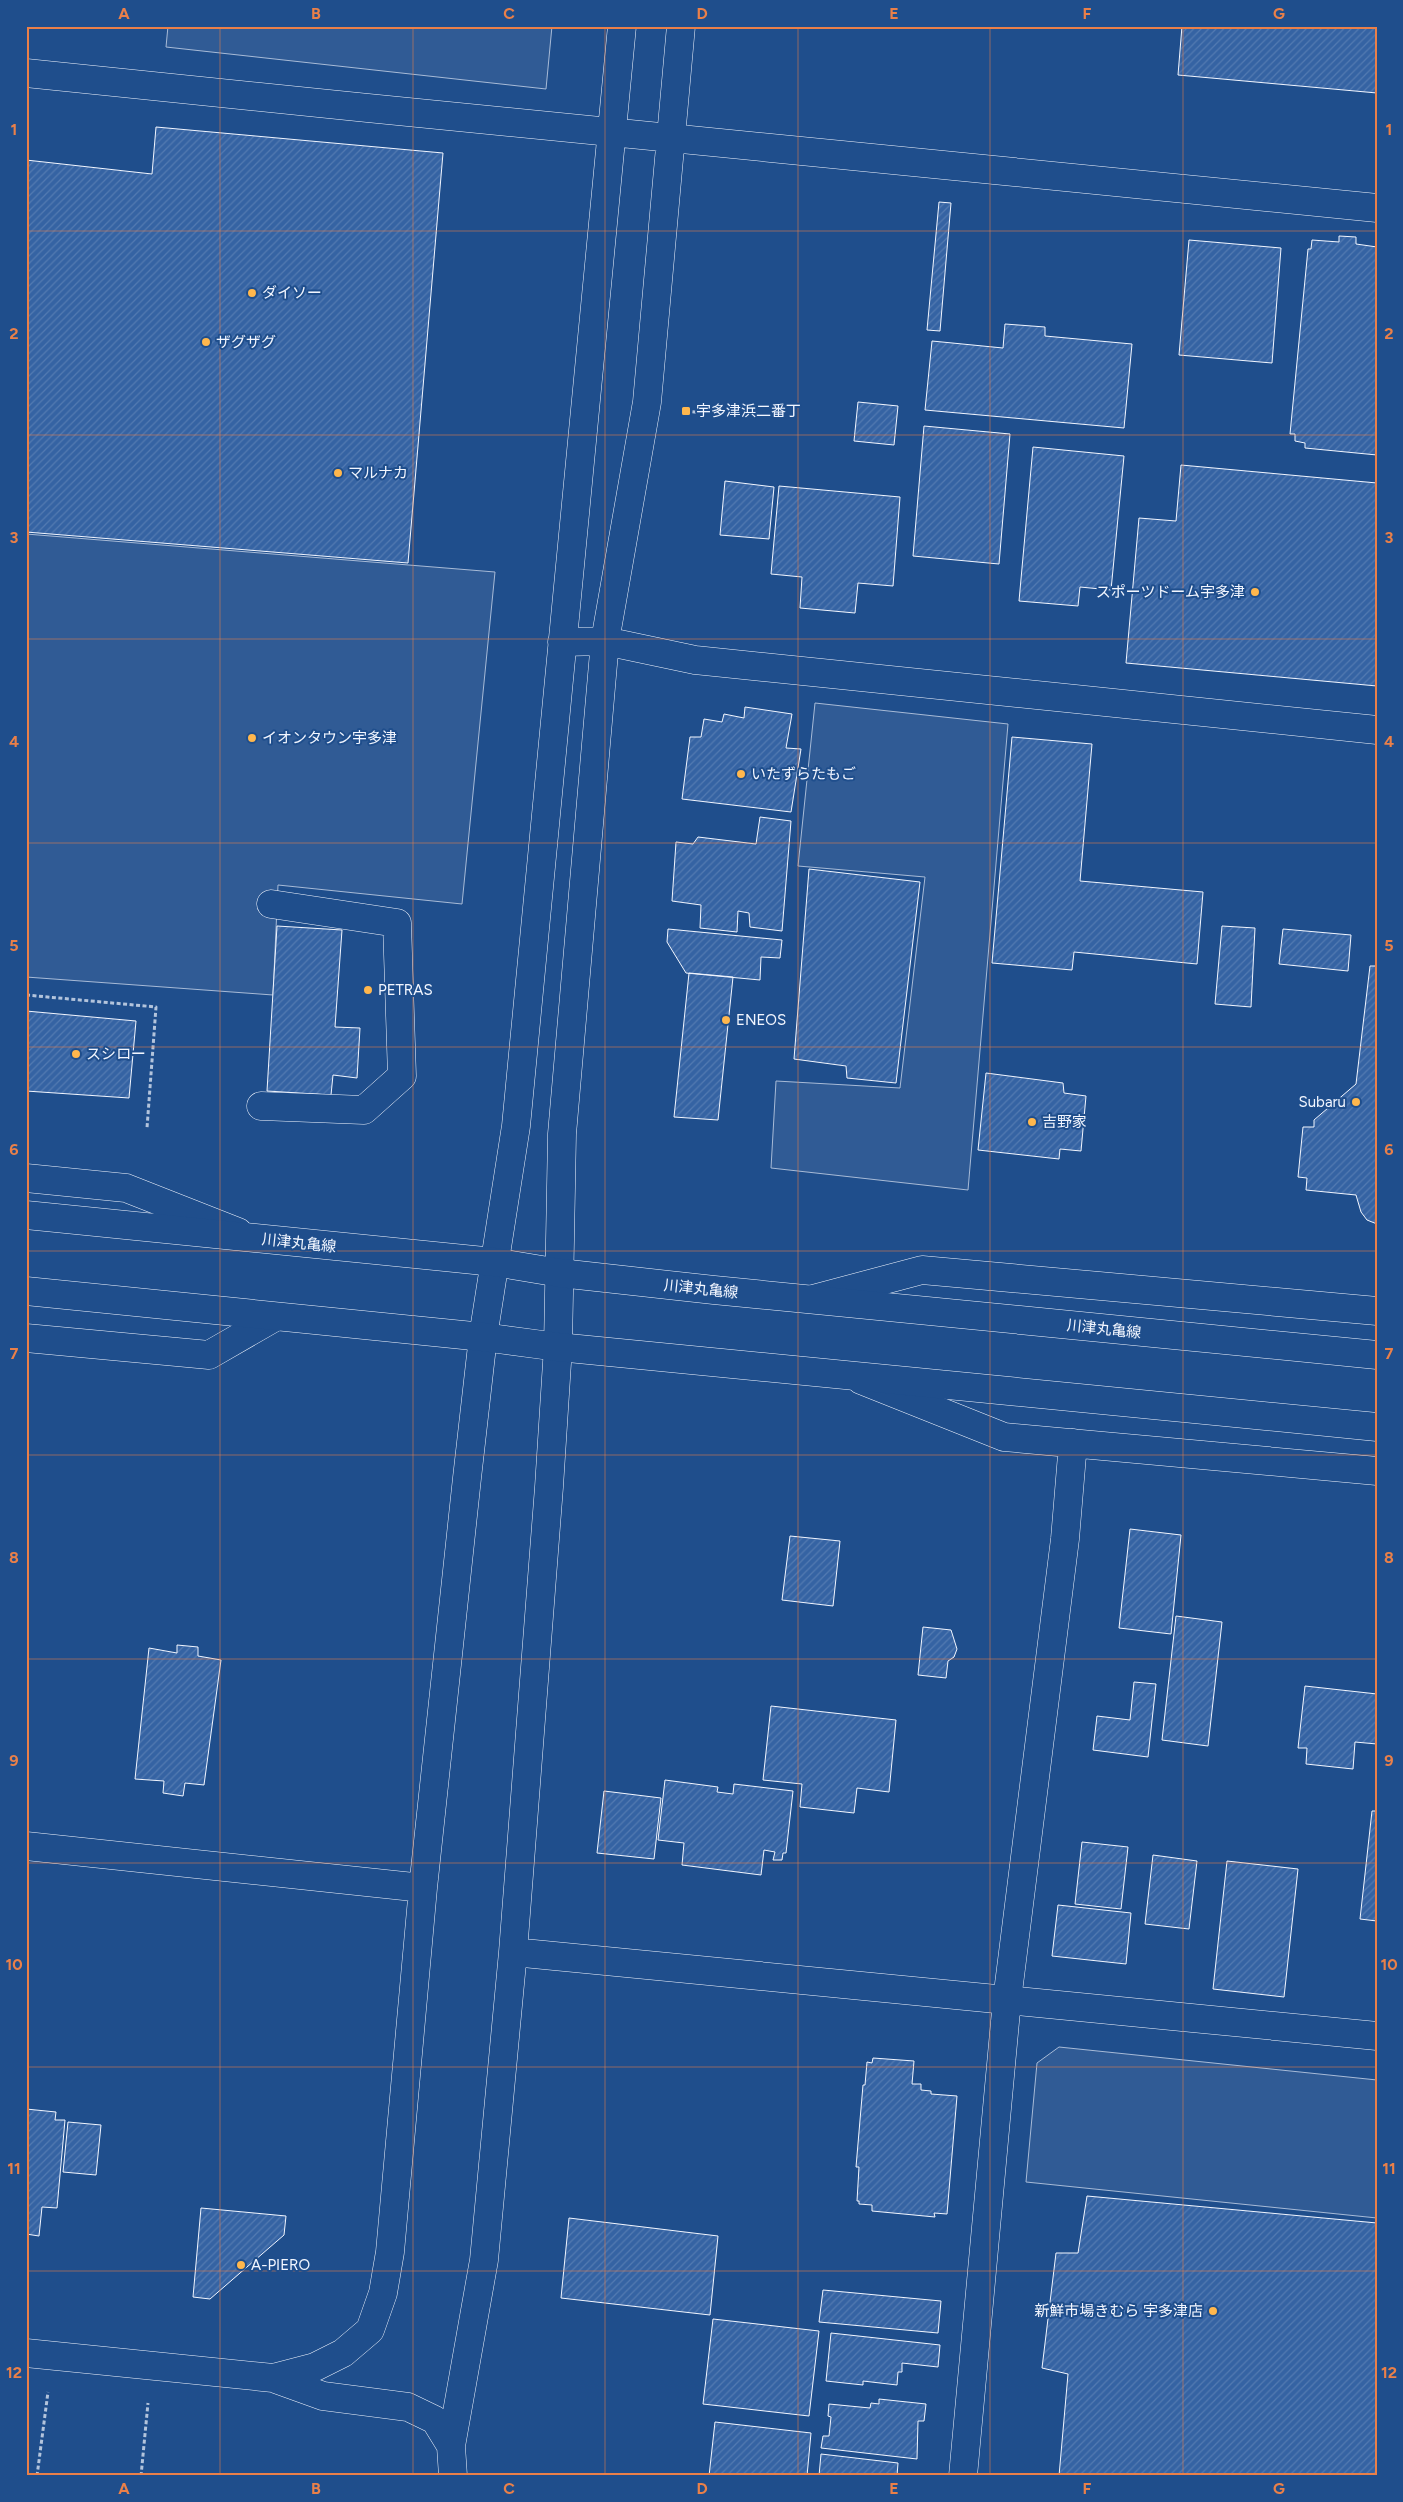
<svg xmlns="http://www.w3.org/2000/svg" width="1403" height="2502" viewBox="0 0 1403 2502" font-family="Figtree,'Noto Sans JP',sans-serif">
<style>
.pitch{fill:#305b95;stroke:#a8bbd7}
.building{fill:url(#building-hatch);stroke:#f2f6ff}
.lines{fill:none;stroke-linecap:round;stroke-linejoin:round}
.minor-casing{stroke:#f2f6ff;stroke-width:29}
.major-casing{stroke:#f2f6ff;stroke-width:29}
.path{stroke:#b3c4dc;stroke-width:3;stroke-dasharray:4 2.5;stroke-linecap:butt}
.minor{stroke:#1f4e8c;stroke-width:28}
.major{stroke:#1f4e8c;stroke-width:28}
.grid{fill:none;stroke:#ea8049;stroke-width:1;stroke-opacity:0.55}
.poi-dot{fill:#ffb74d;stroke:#1f4e8c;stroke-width:2}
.labels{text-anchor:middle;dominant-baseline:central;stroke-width:4;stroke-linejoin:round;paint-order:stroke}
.poi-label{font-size:15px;fill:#f2f6ff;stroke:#1f4e8c;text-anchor:start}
.street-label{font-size:15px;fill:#f2f6ff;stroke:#1f4e8c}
.neatline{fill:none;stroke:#ea8049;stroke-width:2}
.grid-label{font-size:16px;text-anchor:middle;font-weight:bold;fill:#ea8049}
</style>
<defs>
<pattern id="building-hatch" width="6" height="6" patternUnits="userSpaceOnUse" patternTransform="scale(1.25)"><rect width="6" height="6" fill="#3563a3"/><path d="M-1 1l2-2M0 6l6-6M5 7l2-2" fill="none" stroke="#537ab1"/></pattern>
</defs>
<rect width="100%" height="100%" fill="#1f4e8c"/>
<path class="pitch" d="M168,26h384l-6,63 -380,-42z
M26,534l469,38 -33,332 -184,-19 -5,110 -247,-18z
M815,703l193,21 -40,466 -197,-22 5,-87 124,7 25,-211 -127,-11z
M1059,2047l318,33v138l-351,-36 11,-119z"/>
<path class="building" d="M1182,26h195v67l-199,-18z
M156,127l287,26 -35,410 -382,-31v-372l126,14z
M939,202l12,1 -11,128 -13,-1z
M1339,236l17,1v7l21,3v208l-72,-7v-5l-10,-2v-7h-5l18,-185h3l1,-9 27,2z
M1189,240l92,8 -9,115 -93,-8z
M1005,324l40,3v9l87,8 -8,84 -199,-18 7,-69 71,7z
M858,402l40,4 -4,39 -40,-4z
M924,426l86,8 -11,130 -86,-8z
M1033,447l91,9 -13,134 -31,-3 -2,19 -59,-5z
M1181,465l196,18v203l-251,-23 13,-145 37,3z
M725,481l49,6 -5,52 -49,-4z
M779,486l121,11 -7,89 -35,-3 -3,30 -55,-5 2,-31 -31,-3z
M745,707l47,7 -6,34 15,1 -10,63 -109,-13 8,-62h11l3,-18 18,3 2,-8 20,4z
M1012,737l80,7 -12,137 123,11 -6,72 -123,-12 -2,18 -80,-7z
M760,817l31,4 -9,110 -32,-4 -1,-14 -11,-2 -1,21 -37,-4 1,-23 -29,-4 4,-59 17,2 5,-7 58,7z
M809,869l111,13 -24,201 -49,-5 -1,-12 -52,-7z
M277,926l65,4 -7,97 25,1 -3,50 -24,-3 -2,20 -64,-4z
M1222,926l33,2 -4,79 -36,-3z
M668,929l114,11 -2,18 -19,-1 -1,23 -74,-7 -19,-31z
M1283,929l68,6 -3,36 -69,-7z
M1370,966h7v258l-10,-4 -6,-8 -5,-17 -50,-5 1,-12 -9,-1 5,-50h11v-7l42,-36z
M689,973l44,4 -15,143 -44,-3z
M26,1011l110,10 -7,77 -103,-7z
M986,1073l77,10 1,10 22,3 -5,55 -21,-2 -1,10 -81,-9z
M1130,1529l51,6 -10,99 -52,-6z
M790,1536l50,5 -7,65 -51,-6z
M1176,1616l46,6 -14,124 -46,-6z
M923,1627l28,3 6,19 -3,8 -6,4 -2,17 -28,-3z
M177,1645l21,2v9l23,4 -17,125 -19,-2 -2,13 -20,-3 1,-12 -29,-2 14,-131 28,5z
M1134,1682l22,2 -8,73 -55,-7 4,-34 33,4z
M1305,1686l72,8v50l-22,-2 -2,27 -47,-5 1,-16h-9z
M771,1706l125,14 -7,72 -32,-4 -3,25 -54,-6 2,-23 -39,-4z
M665,1780l53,7 -1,5 16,2 1,-10 59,7 -7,62h-3l-1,7h-9l2,-8 -11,-2 -3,25 -79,-10 2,-22 -26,-3z
M604,1791l57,7 -7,61 -57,-6z
M1372,1811h5v110l-17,-2z
M1082,1842l46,5 -7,62 -46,-5z
M1153,1855l44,6 -8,68 -44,-5z
M1227,1861l71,8 -14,128 -71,-8z
M1058,1905l73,8 -5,51 -74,-8z
M873,2058l41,3 -2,23h9v6l10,1v3l26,2 -10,118 -13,-1 1,4 -63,-6v-6l-13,-1v-3h-2l2,-34h-3l7,-82h2l2,-23 5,1z
M26,2109l30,3 -1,8h10l-8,88 -15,-1 -3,29 -13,-2z
M68,2122l33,3 -5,50 -33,-3z
M1087,2196l290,27v253h-318l9,-102 -26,-6 14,-115h22z
M201,2208l85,8 -2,19 -74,64 -17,-2z
M569,2218l149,18 -8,79 -149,-17z
M823,2290l118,11 -3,32 -119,-11z
M713,2319l106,12 -10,85 -106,-12z
M831,2333l109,12 -2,22 -36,-4v9h-4l-1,13 -34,-4v4l-37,-4z
M879,2399l47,5 -2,17h-6l-1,38 -96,-11 2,-12h6l2,-19 -3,-1 1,-12 41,4 1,-5 8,1z
M715,2422l96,11 -4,43h-98z
M821,2454l77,9 -1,13h-78z"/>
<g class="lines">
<g class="minor-casing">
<path id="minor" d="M26,73c450,47 900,90 1351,135
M562,642l43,-1 90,19 682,70
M261,1106l103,4 38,-34 -5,-153 -126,-19
M26,1178l100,10 112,44
M813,1299l109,-29 455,41
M26,1338l183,17 66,-38
M861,1380l143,57 373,34
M26,1846l397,42
M513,1952l864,84
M26,2353l247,25 42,-11 28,-14 27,-23 13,-37 7,-41 33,-364 44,-410 16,-141 33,-211 106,-1100
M273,2378l50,18 85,11 27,13 16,26
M453,2476l-2,-30 33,-186 29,-308 36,-465 9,-140 4,-213 43,-493 42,-239 34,-376
M963,2476l44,-476 58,-461 8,-96"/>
</g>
<g class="major-casing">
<path id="major" d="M26,1215l468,47 66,11 154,17 663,65
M26,1291l457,46 75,10 819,80"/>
</g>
<path class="path" d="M686,411l16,2
M26,995l130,12 -9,121
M37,2476l11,-84
M141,2476l7,-73"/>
<use href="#minor" class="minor"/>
<use href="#major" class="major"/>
</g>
<path class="grid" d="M220,26v2450M413,26v2450M605,26v2450M798,26v2450M990,26v2450M1183,26v2450M26,231h1351M26,435h1351M26,639h1351M26,843h1351M26,1047h1351M26,1251h1351M26,1455h1351M26,1659h1351M26,1863h1351M26,2067h1351M26,2271h1351"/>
<g class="poi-dot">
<circle cx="252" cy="293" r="5"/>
<circle cx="206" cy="342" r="5"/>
<rect x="681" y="406" width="10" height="10" rx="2.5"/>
<circle cx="338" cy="473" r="5"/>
<circle cx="1255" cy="592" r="5"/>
<circle cx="252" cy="738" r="5"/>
<circle cx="741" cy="774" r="5"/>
<circle cx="368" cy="990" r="5"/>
<circle cx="726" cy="1020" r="5"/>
<circle cx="76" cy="1054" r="5"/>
<circle cx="1356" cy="1102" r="5"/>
<circle cx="1032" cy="1122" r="5"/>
<circle cx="241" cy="2265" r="5"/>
<circle cx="1213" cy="2311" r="5"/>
</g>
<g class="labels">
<g class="poi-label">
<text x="262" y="293">ダイソー</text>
<text x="216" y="342">ザグザグ</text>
<text x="696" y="411">宇多津浜二番丁</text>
<text x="348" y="473">マルナカ</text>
<text x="1245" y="592" text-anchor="end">スポーツドーム宇多津</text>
<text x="262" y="738">イオンタウン宇多津</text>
<text x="751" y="774">いたずらたもご</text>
<text x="378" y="990">PETRAS</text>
<text x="736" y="1020">ENEOS</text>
<text x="86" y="1054">スシロー</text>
<text x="1346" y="1102" text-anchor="end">Subaru</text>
<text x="1042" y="1122">吉野家</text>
<text x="251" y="2265">A-PIERO</text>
<text x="1203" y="2311" text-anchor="end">新鮮市場きむら 宇多津店</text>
</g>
<g class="street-label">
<text transform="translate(299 1243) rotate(6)">川津丸亀線</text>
<text transform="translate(701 1289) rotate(6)">川津丸亀線</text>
<text transform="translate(1104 1329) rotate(6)">川津丸亀線</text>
</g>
</g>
<rect width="1403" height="2502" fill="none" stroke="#1f4e8c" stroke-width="55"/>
<rect x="28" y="28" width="1348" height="2446" class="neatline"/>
<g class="grid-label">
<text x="124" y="19">A</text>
<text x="316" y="19">B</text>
<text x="509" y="19">C</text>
<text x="702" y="19">D</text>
<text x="894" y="19">E</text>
<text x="1087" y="19">F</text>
<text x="1279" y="19">G</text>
<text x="14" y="135">1</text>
<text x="1389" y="135">1</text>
<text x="14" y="339">2</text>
<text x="1389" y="339">2</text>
<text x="14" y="543">3</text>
<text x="1389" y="543">3</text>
<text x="14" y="747">4</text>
<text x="1389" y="747">4</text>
<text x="14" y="951">5</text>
<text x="1389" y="951">5</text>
<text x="14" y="1155">6</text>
<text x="1389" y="1155">6</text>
<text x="14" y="1359">7</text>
<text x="1389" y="1359">7</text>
<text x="14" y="1563">8</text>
<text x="1389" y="1563">8</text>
<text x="14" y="1766">9</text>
<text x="1389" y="1766">9</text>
<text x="14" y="1970">10</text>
<text x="1389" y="1970">10</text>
<text x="14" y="2174">11</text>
<text x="1389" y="2174">11</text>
<text x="14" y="2378">12</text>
<text x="1389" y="2378">12</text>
<text x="124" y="2494">A</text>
<text x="316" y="2494">B</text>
<text x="509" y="2494">C</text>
<text x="702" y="2494">D</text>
<text x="894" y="2494">E</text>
<text x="1087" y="2494">F</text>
<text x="1279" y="2494">G</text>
</g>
</svg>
